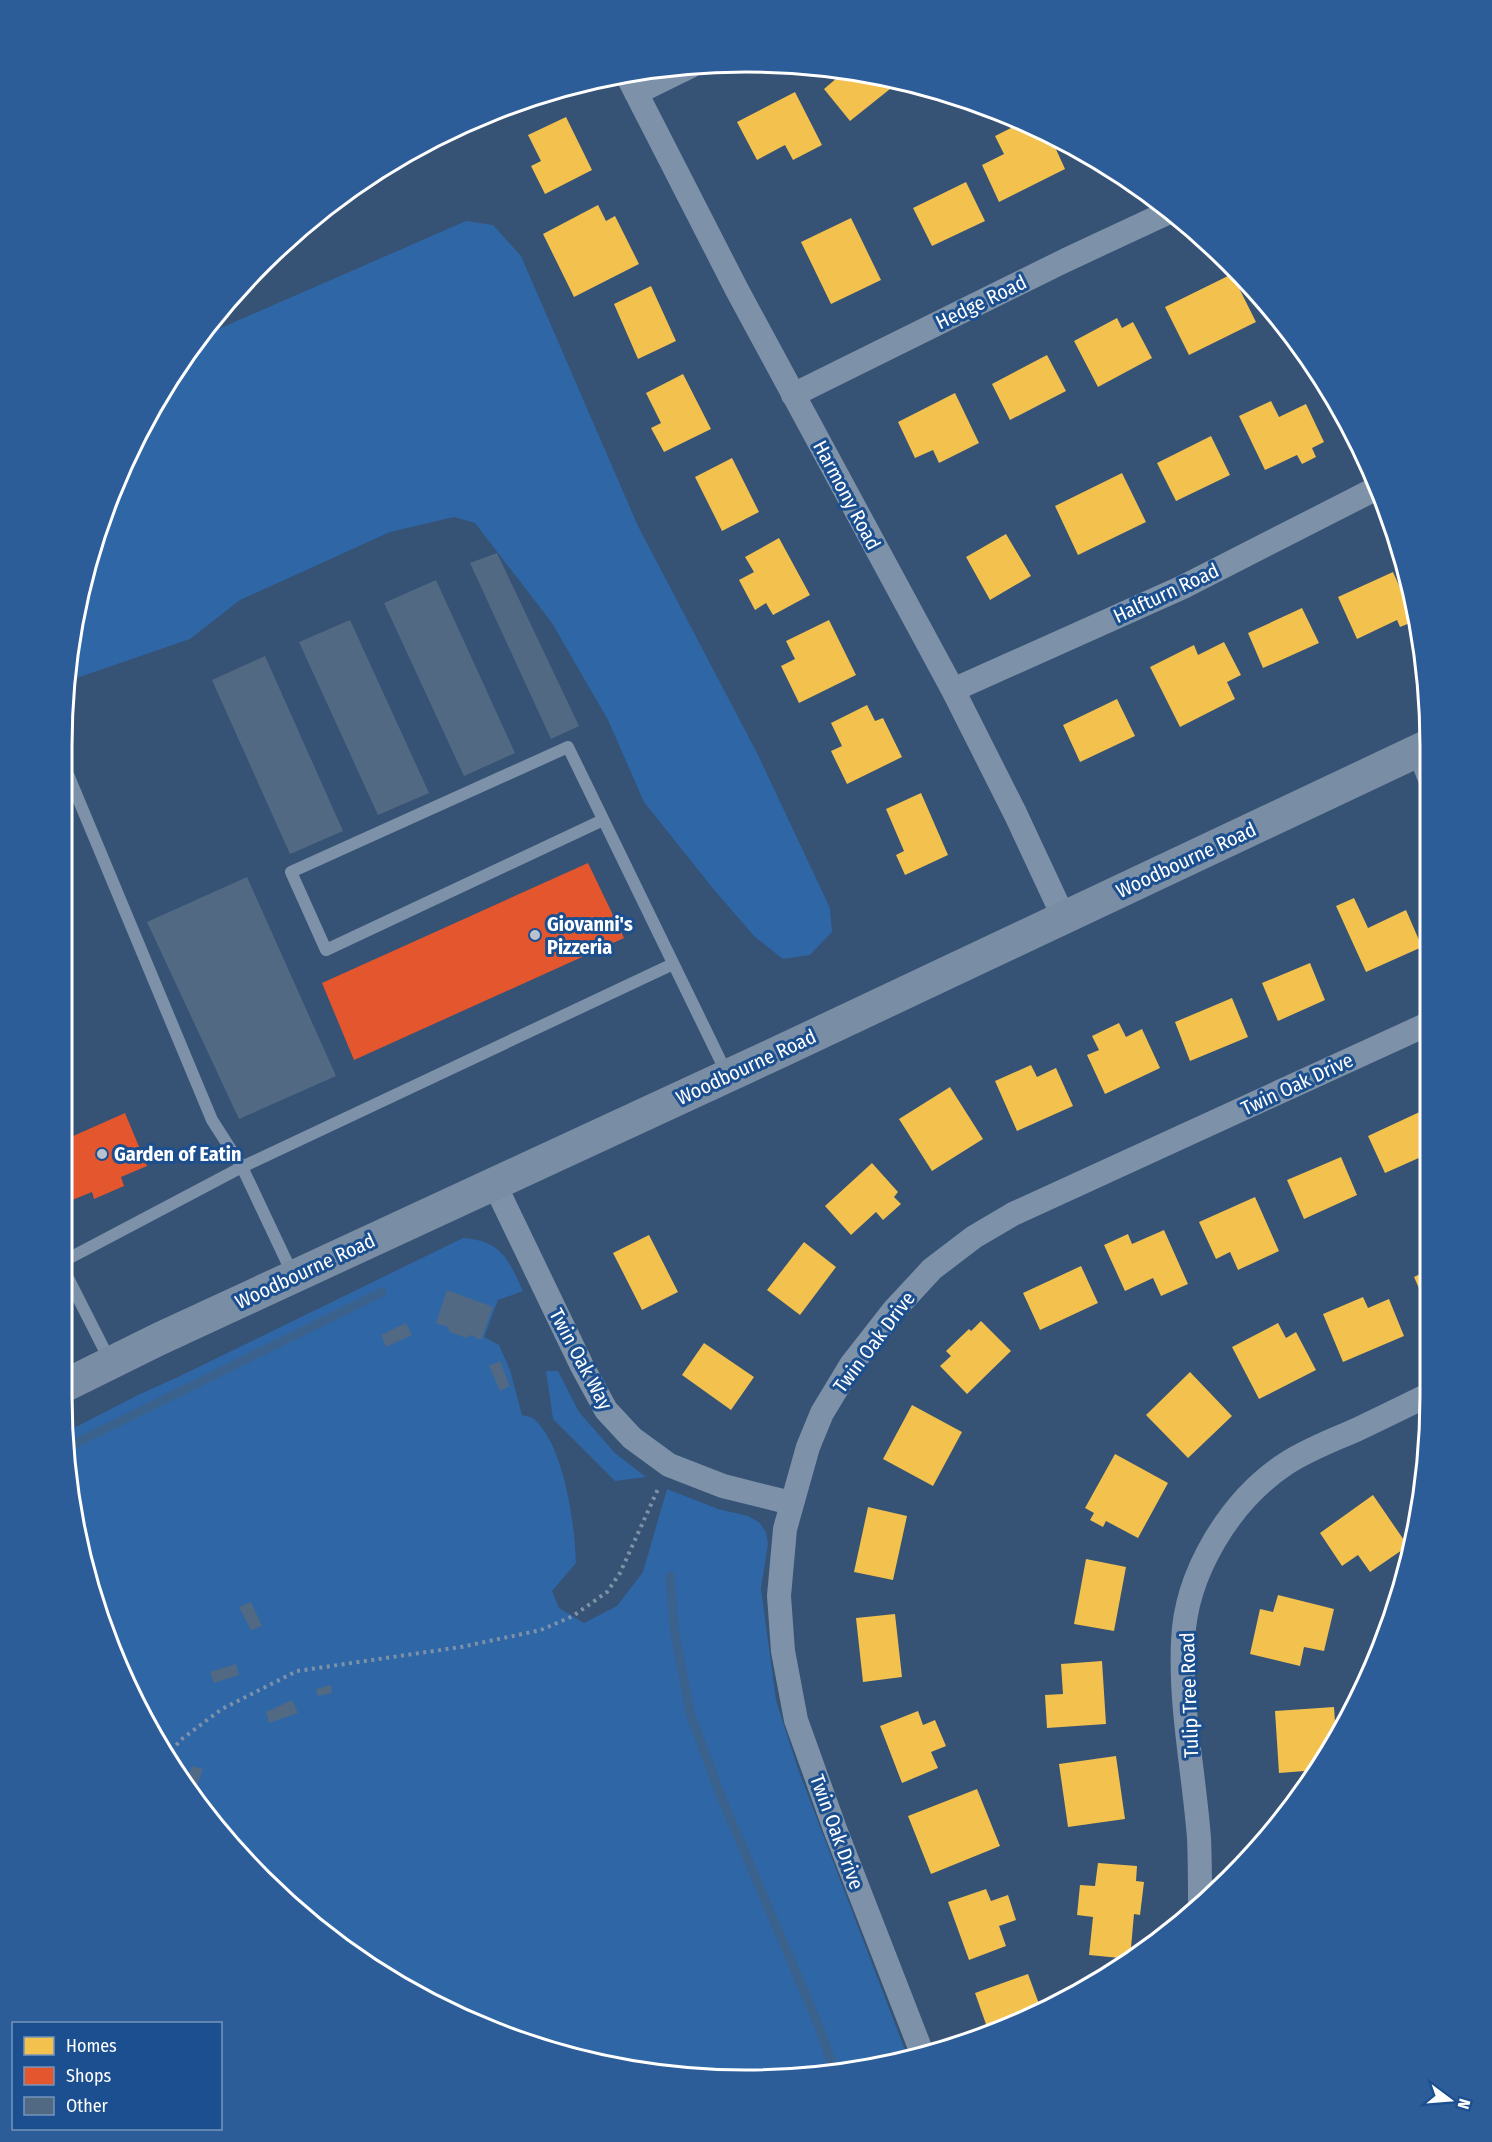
<svg xmlns="http://www.w3.org/2000/svg" width="1492" height="2142" viewBox="0 0 1492 2142" font-family="'Fira Sans Condensed',sans-serif">
<style>
.green{fill:#2f66a5}
.homes{fill:#f2c14e}
.shops{fill:#e4572e}
.lines{fill:none;stroke-linecap:round;stroke-linejoin:round}
.stream{stroke:#3b618d;stroke-width:9}
.building{fill:#526984}
.path{stroke:#7d92a8;stroke-width:4;stroke-dasharray:3 4.5;stroke-linecap:butt}
.service{stroke:#7d92a8;stroke-width:12}
.minor{stroke:#7d92a8;stroke-width:24}
.secondary{stroke:#798da4;stroke-width:33}
.poi-dot{fill:#b9c2ce;stroke:#1b4f8f;stroke-width:2}
.labels{text-anchor:middle;dominant-baseline:central;stroke-width:6;stroke-linejoin:round;paint-order:stroke}
.street-label{font-size:20px;fill:#fff;stroke:#1b4f8f}
.poi-label{font-size:20px;font-weight:bold;fill:#fff;stroke:#1b4f8f;text-anchor:start}
.rim{fill:none;stroke:#fff;stroke-width:3}
</style>
<rect width="100%" height="100%" fill="#365274"/>
<path class="green" d="M466,221l27,4 28,31 117,270 119,227 73,155 2,24 -22,23 -27,4 -28,-22 -40,-46 -71,-89 -36,-82 -56,-97 -77,-100 -21,-6 -64,15 -150,68 -50,39 -122,42 7,-68 23,-87 55,-122 54,-70z
M463,1238c39,3 45,21 60,53l-25,9 -14,37 15,8 11,25 12,45c4,1 10,2 13,5 29,26 40,105 41,143l-24,28 7,17 25,15 33,-17 26,-34 24,-83 51,20 30,7 11,6 7,10 2,12 -7,45 15,111 22,69 110,289 -29,9 -89,12 -133,-4 -173,-47 -81,-39 -108,-78 -118,-135 -63,-118 -29,-85 -19,-141 72,-37 42,-19z
M546,1371h12l21,41 36,41 31,24 -31,4 -62,-62z"/>
<path class="homes" d="M845,71l35,4 20,6 -50,40 -26,-32z
M795,92l27,53 -29,15 -8,-15 -28,15 -20,-38z
M566,117l26,53 -47,24 -14,-28 10,-5 -13,-26z
M1023,122l11,5 5,11 7,-4 4,2 15,33 -66,33 -17,-37 22,-11 -9,-18z
M966,182l19,39 -53,25 -19,-38z
M598,205l8,16 9,-5 24,48 -65,33 -31,-63z
M851,218l30,62 -50,24 -30,-62z
M1232,274l24,48 -67,33 -24,-48z
M651,286l25,55 -38,18 -24,-55z
M1117,318l5,10 11,-6 19,36 -54,29 -24,-46z
M1047,355l19,36 -56,29 -18,-36z
M683,374l28,55 -47,23 -13,-24 10,-5 -15,-30z
M955,393l24,50 -40,20 -6,-13 -18,8 -17,-36z
M1271,401l8,16 27,-13 18,38 -12,6 4,9 -14,7 -5,-9 -32,15 -26,-54z
M1211,436l19,39 -54,26 -19,-38z
M732,458l27,54 -37,19 -27,-54z
M1122,473l24,49 -68,33 -23,-49z
M1006,534l25,42 -41,24 -24,-43z
M779,538l31,57 -37,20 -7,-12 -11,7 -16,-30 15,-8 -9,-15z
M1393,572l22,49 -15,6 -3,-7 -40,19 -19,-42z
M1302,608l17,35 -56,25 -15,-35z
M829,620l27,55 -57,28 -18,-37 14,-7 -9,-18z
M1224,642l17,33 -14,7 8,17 -55,28 -30,-60 44,-22 4,10z
M1117,699l18,37 -55,26 -17,-37z
M867,705l8,16 8,-3 19,39 -55,27 -16,-33 11,-5 -11,-23z
M921,793l27,62 -43,20 -9,-20 8,-4 -18,-42z
M1354,898l14,30 38,-18 16,37 -56,25 -30,-66z
M1310,963l15,37 -47,21 -16,-38z
M1232,998l16,39 -58,24 -15,-39z
M1119,1023l7,14 16,-8 18,39 -55,26 -18,-39 12,-5 -7,-14z
M1031,1065l6,12 19,-9 17,38 -56,25 -22,-50z
M950,1087l33,52 -51,32 -33,-52z
M1426,1109l4,10v34l-45,20 -17,-37z
M1341,1157l16,38 -53,24 -17,-39z
M872,1163l26,29 -4,5 7,7 -18,16 -7,-8 -25,23 -26,-29z
M1255,1197l24,54 -41,19 -8,-18 -14,7 -17,-37z
M1164,1230l24,54 -27,12 -8,-18 -28,13 -21,-46 24,-11 4,10z
M649,1235l29,57 -36,18 -29,-57z
M804,1242l32,25 -36,48 -33,-25z
M1081,1266l17,37 -58,27 -17,-37z
M1430,1269v44l-16,-36z
M1363,1297l5,11 21,-9 15,37 -61,26 -20,-48z
M981,1321l30,30 -44,43 -27,-28 11,-10 -5,-5 23,-22 2,2z
M1278,1323l8,15 10,-6 20,38 -57,29 -27,-52z
M704,1343l50,34 -23,33 -49,-35z
M1190,1372l42,44 -44,42 -42,-43z
M912,1405l50,27 -29,54 -50,-27z
M1115,1454l53,29 -30,55 -32,-17 -3,6 -13,-7 4,-7 -9,-5z
M1422,1483l-2,17 -6,-13z
M1373,1495l35,51 -38,26 -12,-17 -16,11 -22,-33z
M868,1507l39,9 -14,64 -39,-8z
M1086,1559l40,8 -12,64 -40,-7z
M1278,1595l56,14 -10,42 -20,-4 -4,19 -50,-12 10,-45 13,3z
M895,1614l7,63 -39,5 -7,-64z
M1102,1661l4,63 -59,4 -2,-33 18,-1 -2,-30z
M1334,1707l2,30 -18,33 -39,3 -4,-62z
M918,1711l5,14 12,-5 11,26 -15,6 7,16 -36,15 -22,-57z
M1116,1756l9,63 -57,8 -9,-63z
M977,1789l23,57 -69,28 -23,-58z
M1098,1863l39,3 -1,15 8,1 -4,33 -6,-1 -4,45 -41,-4 4,-38 -16,-2 3,-30 15,1z
M986,1889l5,12 17,-6 8,25 -17,6 7,20 -37,14 -21,-58z
M1028,1974l14,38 -54,18 -13,-37z"/>
<path class="shops" d="M588,863l36,75 -270,122 -32,-77z
M125,1113l22,53 -26,11 3,9 -30,13 -2,-7 -30,12v-63z"/>
<g class="lines">
<path class="stream" d="M68,1447l314,-155
M670,1576l4,52 16,85 30,81 100,235 15,44"/>
</g>
<path class="building" d="M497,553l82,173 -28,13 -81,-176z
M436,580l79,173 -51,23 -80,-173z
M350,620l79,173 -51,22 -79,-173z
M265,656l78,175 -53,23 -78,-174z
M247,877l89,199 -97,43 -92,-197z
M447,1290l46,17 -12,33 -11,-5 -4,3 -16,-6 -2,-5 -12,-4z
M406,1323l6,12 -26,12 -5,-12z
M500,1361l10,25 -10,5 -11,-25z
M251,1602l11,24 -11,4 -12,-23z
M236,1664l3,11 -25,8 -4,-11z
M331,1685l1,8 -14,3 -2,-7z
M292,1700l6,13 -29,10 -3,-11z
M192,1766l11,3 -8,22 -7,-2 -3,-3z"/>
<g class="lines">
<path class="path" d="M166,1756l17,-18 39,-29 75,-38 164,-24 80,-17 32,-14 34,-24 13,-19 38,-84"/>
<path class="service" d="M603,820l-277,130 -35,-78 277,-125c53,109 106,218 159,327
M62,1075l5,11
M62,1262l180,-95 -30,-47 -150,-360
M62,1266l48,95
M293,1275l-51,-108 431,-203"/>
<path class="minor" d="M626,73l111,217 216,400 62,123 49,105
M636,93l53,-26
M793,395l273,-135 103,-48
M953,690l230,-103 192,-98
M1419,751l11,28
M494,1183l88,183 24,44 26,28 37,27 54,21 68,17
M1200,1906c0,-23 0,-46 -1,-68 -5,-65 -19,-131 -16,-196 2,-68 47,-142 104,-179 22,-14 46,-23 69,-33 25,-12 50,-24 74,-36
M922,2053l-87,-224 -39,-109 -13,-69 -4,-55 6,-67 23,-82 14,-34 29,-48 43,-55 38,-41 42,-32 39,-23 417,-191"/>
<path class="secondary" d="M62,1387l97,-48 620,-287 651,-307"/>
</g>
<g class="poi-dot">
<circle cx="535" cy="935" r="6"/>
<circle cx="102" cy="1154" r="6"/>
</g>
<g class="labels">
<g class="street-label">
<text transform="translate(981 302) rotate(-26)">Hedge Road</text>
<text transform="translate(847 495) rotate(62)">Harmony Road</text>
<text transform="translate(1166 593) rotate(-25)">Halfturn Road</text>
<text transform="translate(1186 860) rotate(-25)">Woodbourne Road</text>
<text transform="translate(746 1067) rotate(-25)">Woodbourne Road</text>
<text transform="translate(1297 1084) rotate(-25)">Twin Oak Drive</text>
<text transform="translate(305 1271) rotate(-25)">Woodbourne Road</text>
<text transform="translate(874 1342) rotate(-53)">Twin Oak Drive</text>
<text transform="translate(581 1359) rotate(62)">Twin Oak Way</text>
<text transform="translate(1189 1695) rotate(-92)">Tulip Tree Road</text>
<text transform="translate(837 1832) rotate(70)">Twin Oak Drive</text>
</g>
<g class="poi-label">
<text x="547" y="924">Giovanni's<tspan x="547" dy="23">Pizzeria</tspan></text>
<text x="114" y="1154">Garden of Eatin</text>
</g>
</g>
<path d="M0 0H1492V2142H0ZM746 72H746A674 674 0 0 1 1420 746V1396A674 674 0 0 1 746 2070H746A674 674 0 0 1 72 1396V746A674 674 0 0 1 746 72Z" fill="#2d5d98" fill-rule="evenodd"/>
<path class="rim" d="M746 72H746A674 674 0 0 1 1420 746V1396A674 674 0 0 1 746 2070H746A674 674 0 0 1 72 1396V746A674 674 0 0 1 746 72Z"/>
<rect x="12" y="2022" width="210" height="108" fill="#1b4f8f" stroke="#7695bc" stroke-width="1.5"/>
<rect x="24" y="2037" width="30" height="18" fill="#f2c14e" stroke="#7695bc" stroke-width="1.5"/>
<text x="66" y="2052" font-size="18" fill="#ffffff">Homes</text>
<rect x="24" y="2067" width="30" height="18" fill="#e4572e" stroke="#7695bc" stroke-width="1.5"/>
<text x="66" y="2082" font-size="18" fill="#ffffff">Shops</text>
<rect x="24" y="2097" width="30" height="18" fill="#526984" stroke="#7695bc" stroke-width="1.5"/>
<text x="66" y="2112" font-size="18" fill="#ffffff">Other</text>
<g transform="translate(1450 2100) rotate(106)" stroke="#1b4f8f" stroke-width="4.5" paint-order="stroke">
<path d="M0-4.5L10 22L0 15L-10 22Z" fill="#ffffff"/>
<text y="-9" font-size="16" font-weight="bold" text-anchor="middle" fill="#ffffff">N</text>
</g>
</svg>
